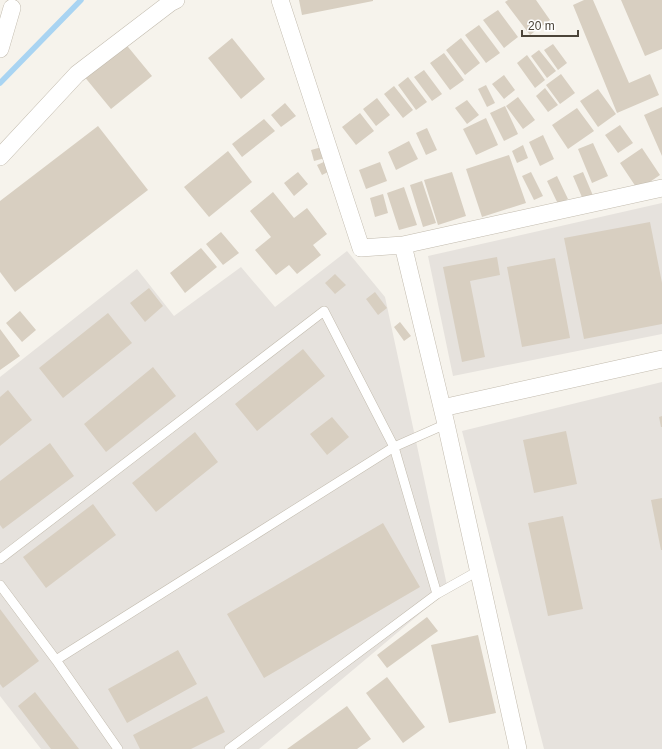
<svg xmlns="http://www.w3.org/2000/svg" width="662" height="749" viewBox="0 0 662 749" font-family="Arial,sans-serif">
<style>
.industrial{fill:#e6e2dd}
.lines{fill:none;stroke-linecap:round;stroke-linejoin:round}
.stream{stroke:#a9d4f2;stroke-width:5.5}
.building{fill:#d8cfc1}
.service-casing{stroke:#c2bbae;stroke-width:10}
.minor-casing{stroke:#c2bbae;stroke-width:18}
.service{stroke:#fff;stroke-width:9}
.minor{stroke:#fff;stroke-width:17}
</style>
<rect width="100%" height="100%" fill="#f6f3ec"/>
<path class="industrial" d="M662,203v131l-209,42 -25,-120z
M347,251l38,46 63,293 -189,159h-218l-41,-53v-319l137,-108 37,47 67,-49 34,40z
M662,382v367h-118l-82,-318z"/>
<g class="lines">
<path class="stream" d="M0,83l81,-83"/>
</g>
<path class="building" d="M299,0h74v1l-71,14z
M508,0h28l14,20 -20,15 -25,-33z
M584,0h9l36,83 21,-9 9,21 -42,18 -44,-108z
M621,0h41v49l-17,7z
M498,10l20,27 -14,11 -21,-28z
M479,25l21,28 -14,10 -21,-28z
M232,38l33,41 -24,20 -33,-41z
M461,38l19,25 -15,12 -19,-25z
M124,42l28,34 -41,33 -28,-34z
M553,44l14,19 -9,7 -14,-20z
M539,50l17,21 -9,7 -16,-22z
M444,53l20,27 -14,10 -20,-27z
M527,55l18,25 -10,8 -18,-25z
M424,70l18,24 -10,7 -18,-24z
M561,74l14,19 -15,11 -14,-19z
M504,75l11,15 -11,9 -12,-15z
M408,77l19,25 -11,8 -18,-25z
M486,85l9,18 -8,4 -9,-18z
M394,86l19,24 -10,8 -19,-24z
M545,88l13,17 -10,7 -12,-16z
M598,89l18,25 -18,13 -18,-26z
M518,97l17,23 -12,9 -17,-23z
M377,98l13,17 -14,11 -13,-17z
M467,100l12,15 -12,9 -12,-16z
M285,103l11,13 -15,11 -10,-12z
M505,106l13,28 -14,7 -14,-28z
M662,107v49l-18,-41z
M577,108l17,23 -26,18 -16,-24z
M360,113l14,18 -18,14 -14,-18z
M486,118l12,27 -22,10 -13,-26z
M264,119l11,12 -33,26 -10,-13z
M620,125l13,18 -15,10 -13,-18z
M98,126l50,64 -133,102 -15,-20v-71z
M427,128l10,22 -11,5 -10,-22z
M543,135l11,24 -14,7 -11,-24z
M409,141l9,18 -22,11 -8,-18z
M593,143l15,33 -16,7 -14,-34z
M523,145l5,13 -11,5 -5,-12z
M322,147l3,11 -11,3 -3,-11z
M642,148l18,27 -22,15 -18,-27z
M228,151l24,31 -43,35 -25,-30z
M509,155l17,48 -44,14 -16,-48z
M326,161l4,10 -8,4 -5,-10z
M380,162l7,19 -21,8 -7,-19z
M298,172l10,12 -14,12 -10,-13z
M452,172l14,44 -28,9 -14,-45z
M531,172l12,24 -9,4 -12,-24z
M583,172l11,26 -10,4 -11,-26z
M557,176l11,23 -10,5 -11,-23z
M422,181l14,42 -13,4 -13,-42z
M404,187l13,38 -18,5 -12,-37z
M273,192l21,26 13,-10 20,26 -14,11 8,10 -24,19 -8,-9 -13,10 -21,-25 16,-13 -21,-26z
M383,194l5,19 -13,4 -5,-19z
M650,222l12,61v41l-78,15 -20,-101z
M221,232l18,21 -16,12 -17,-21z
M201,248l16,19 -32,26 -15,-20z
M497,257l3,18 -30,6 15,76 -23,5 -19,-95z
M555,258l15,80 -48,9 -15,-80z
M335,274l11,11 -11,9 -10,-11z
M149,288l14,18 -18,16 -15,-19z
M375,292l12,16 -9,7 -12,-16z
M20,311l16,19 -14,12 -16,-19z
M108,313l24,30 -69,55 -24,-30z
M400,322l11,14 -7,5 -10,-14z
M0,329l20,27 -20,14z
M303,349l22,27 -68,55 -22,-27z
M153,367l23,29 -70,56 -22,-28z
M8,390l24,30 -32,26v-49z
M662,416v11h-1l-2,-10z
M332,417l17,20 -22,18 -17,-21z
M566,431l11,53 -43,9 -11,-53z
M195,432l23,30 -62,50 -24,-29z
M50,443l24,33 -71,53 -3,-4v-44z
M662,498v52h-1l-10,-50z
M93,504l23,31 -70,53 -23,-31z
M563,516l20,93 -35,7 -20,-93z
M383,523l37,64 -156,91 -37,-64z
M0,609l39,52 -36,27 -3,-4z
M427,617l11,14 -51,37 -10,-13z
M478,635l18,78 -47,10 -18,-78z
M178,650l19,34 -70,39 -19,-34z
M387,677l38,50 -22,16 -37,-50z
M35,692l44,57h-28l-33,-43z
M207,696l18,36 -34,17h-51l-7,-14z
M347,706l24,33 -14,10h-70z"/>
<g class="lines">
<g class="service-casing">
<path id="service" d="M0,559l324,-248 70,136 43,147
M0,585l56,75
M118,749l-62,-89 338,-213 52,-23
M229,749l208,-155 41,-23"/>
</g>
<g class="minor-casing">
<path id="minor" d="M280,0l81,248 42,-3 259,-57
M0,49l12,-41
M0,157l77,-83 93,-71 6,-3
M403,245l43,179 72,325
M442,408l220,-49"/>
</g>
<use href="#service" class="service"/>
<use href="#minor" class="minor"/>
</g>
<path d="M522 30v6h56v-6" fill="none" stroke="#4b4439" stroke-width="2"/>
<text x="528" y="30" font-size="12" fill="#4b4439" stroke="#ffffff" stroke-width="3" paint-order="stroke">20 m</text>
</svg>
